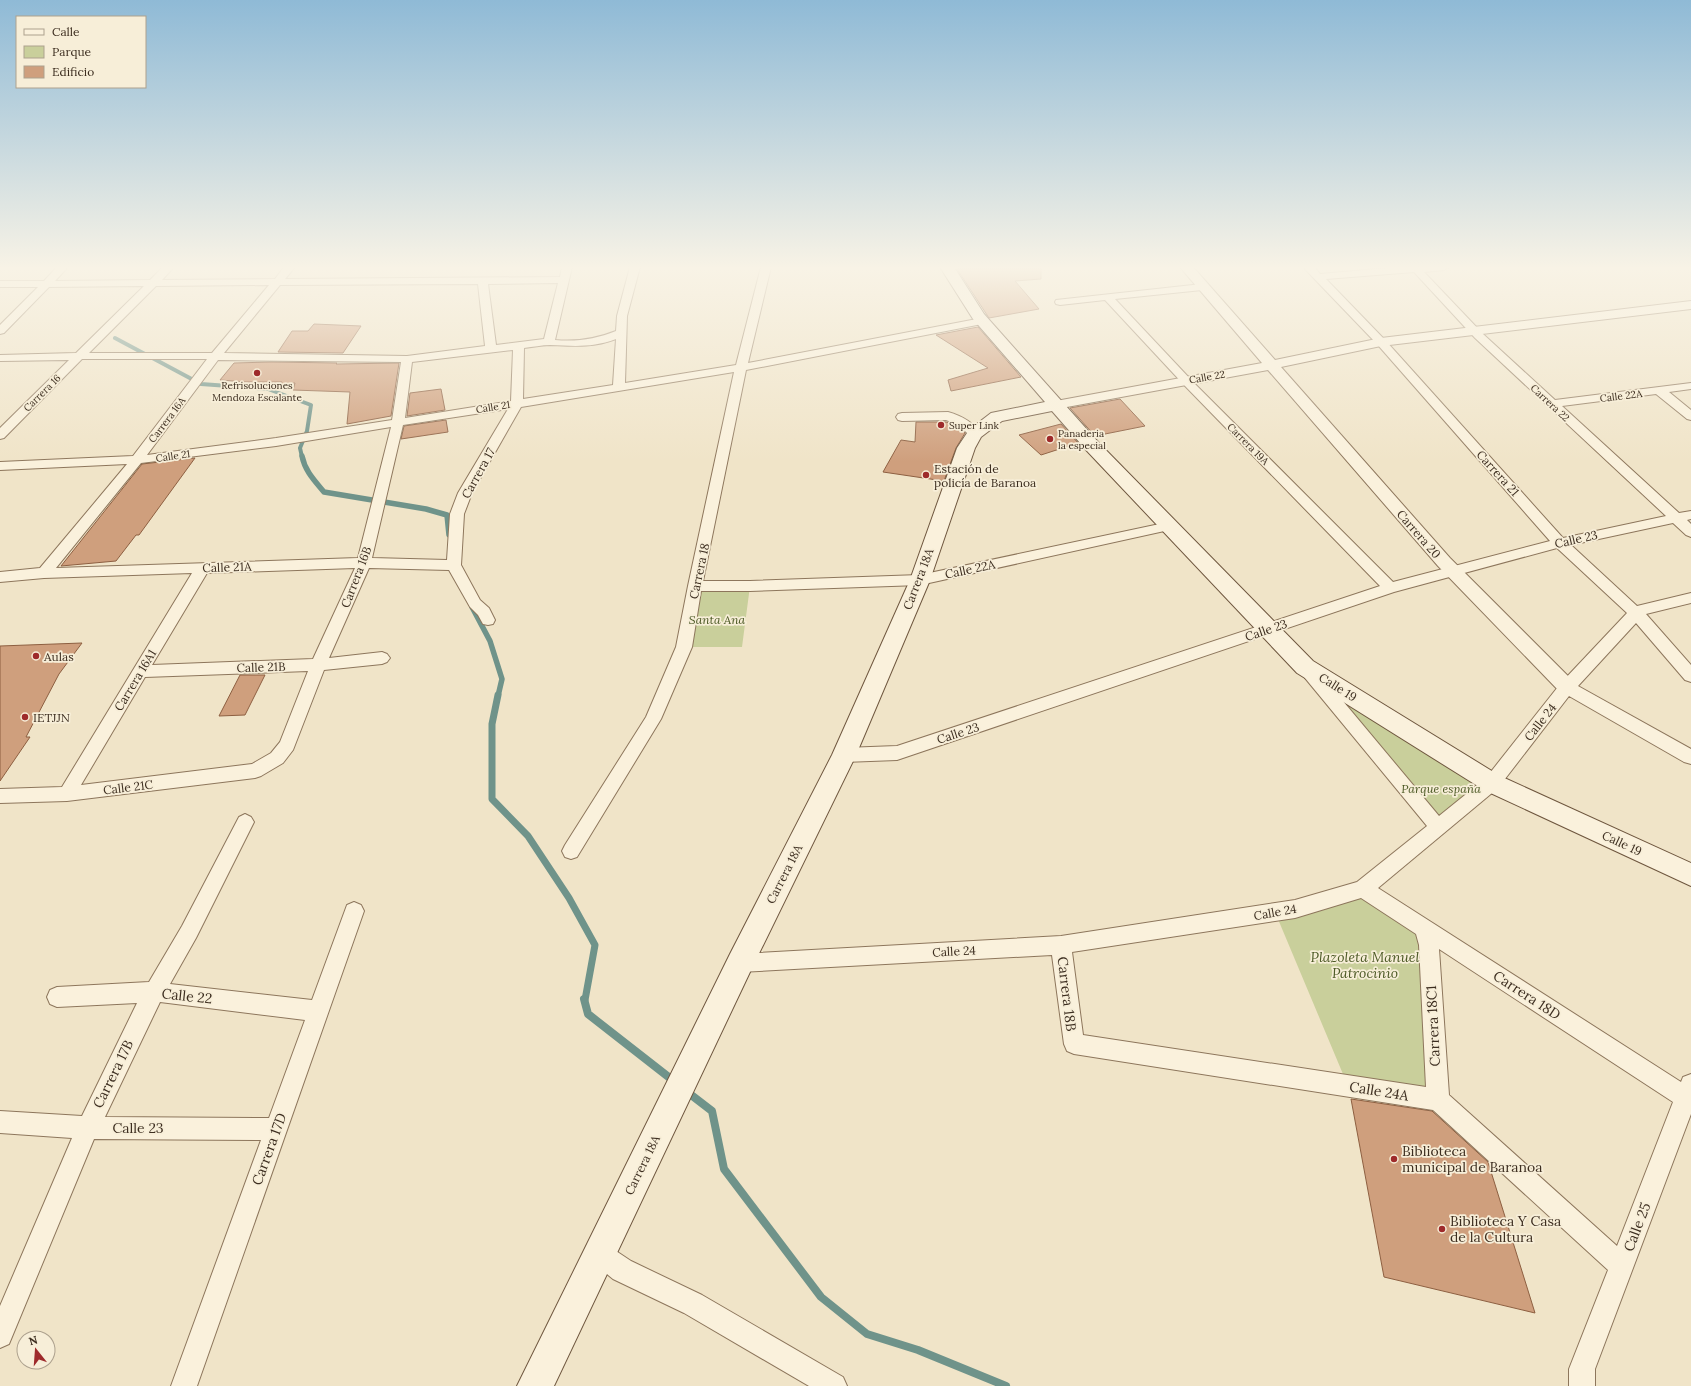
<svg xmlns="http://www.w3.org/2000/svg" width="1691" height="1386" viewBox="0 0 1691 1386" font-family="Lora,serif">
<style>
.green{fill:#c9cf9b}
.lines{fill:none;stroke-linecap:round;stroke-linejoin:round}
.stream-far3{stroke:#6f938a;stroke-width:4}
.stream-far2{stroke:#6f938a;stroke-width:5.5}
.stream-far1{stroke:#6f938a;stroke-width:7}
.stream{stroke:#6f938a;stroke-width:8}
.building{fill:#cf9f7d;stroke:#8d5f41}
.minor-casing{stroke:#8d765c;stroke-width:2}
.tertiary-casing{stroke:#8d765c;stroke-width:2}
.secondary-casing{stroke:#6f573f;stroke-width:2}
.minor{fill:#faf1dc;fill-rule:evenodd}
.tertiary{fill:#faf1dc;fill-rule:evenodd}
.secondary{fill:#faf1dc;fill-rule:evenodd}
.poi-dot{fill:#9e2a2b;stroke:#f7eed8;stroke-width:1.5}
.labels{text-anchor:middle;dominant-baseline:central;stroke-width:3.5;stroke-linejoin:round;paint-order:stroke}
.far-street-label{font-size:10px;fill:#3d2e20;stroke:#f7eed8}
.far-poi-label{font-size:10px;fill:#3d2e20;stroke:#f7eed8;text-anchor:start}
.poi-label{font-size:12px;fill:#3d2e20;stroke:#f7eed8;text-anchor:start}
.street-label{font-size:12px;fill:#3d2e20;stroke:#f7eed8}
.park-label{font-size:12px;font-style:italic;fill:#4d5a26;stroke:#f7eed8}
.near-park-label{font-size:14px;font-style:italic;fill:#4d5a26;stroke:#f7eed8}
.near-street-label{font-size:14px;fill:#3d2e20;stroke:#f7eed8}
.near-poi-label{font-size:14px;fill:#3d2e20;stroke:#f7eed8;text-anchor:start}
</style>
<rect width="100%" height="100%" fill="#f0e4c8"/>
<path class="green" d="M695,586h55l-8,61h-58z
M1320,681l172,102 -54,44z
M1342,896l35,3 48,31 13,170 -90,-14 -73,-174 50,-2z"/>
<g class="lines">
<path class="stream-far3" d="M115,338l86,46 67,5 43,16 -4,26 -7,17 2,9"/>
<path class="stream-far2" d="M302,456c3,15 12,24 22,36l102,17 21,6 2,20
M472,607l18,34 12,38 -4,17"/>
<path class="stream-far1" d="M498,695l-6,29v75l36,37 41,62 26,47 -10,55"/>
<path class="stream" d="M584,999l4,15 87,68
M686,1091l26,20 12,58 97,128 46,37 51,16 88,36"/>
</g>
<path class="building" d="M973,268h68v11l-26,2 24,28 -50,9 -32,-49z
M314,324l47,2 -18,27 -65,-1 14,-21h16z
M978,327l43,50 -70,14 -3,-11 40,-12 -52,-33z
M271,362l66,1 -1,1 63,-1 -8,53 -44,8 3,-32 -57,-2 2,-7 -14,1 1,-2h-36l-26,-2 14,-17z
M441,389l4,21 -38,6 3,-23z
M1120,399l25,27 -50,10 -25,-28z
M446,420l2,12 -47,7 3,-13z
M916,422h30l12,4 7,7 -9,15 -12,33 -61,-9 18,-32 14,2z
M1061,424l17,19 -37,12 -22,-20z
M195,458l-56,77h-3l-20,26 -55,5 81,-102z
M82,643l-23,31 -33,63h4l-30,44v-135z
M240,675h25l-20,40 -26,1z
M1351,1099l81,12 56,51 47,151 -151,-36z"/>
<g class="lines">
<g class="minor-casing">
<path id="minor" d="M57,267h11l-13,14 95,-1 13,-13h11l-12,13 113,-1 9,-12h11l-10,12 275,-2 2,-10h10l-17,73c22,2 41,-1 61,-9l1,-15 13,-49h10l-13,49 -2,67 111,-18 25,-98h10l-23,96 234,-45 5,3 -5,3 -236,46 -43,211h47l170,-6 249,-53 5,1 2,3 -2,3 -5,1 -249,55 -170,6h-49l-9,56 -31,72 -84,138 -6,2 -6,-2 -3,-6 3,-6 81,-128 30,-70 12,-61 46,-214 -213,35 -49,86 -8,21 -3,51 19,35 9,8 6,12 -2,4 -5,1 -5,-1 -5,-9 -8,-8 -21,-37 -80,-2 -40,90 53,-6 5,2 3,4 -3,4 -5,2 -58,6 -31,80 -10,13 -22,13 -6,2 -188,23 -67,2v-14l62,-2 130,-214 -148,5 -44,4v-10l40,-4 87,-104 -127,6v-8l133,-6 74,-97h-125l-78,79 -4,1v-11l69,-68 -69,1v-6l76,-2 68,-67 -95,1 -45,46 -4,1v-9l38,-38h-38v-6h44zM558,283l-14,56 -48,6 -8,-61zM478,284l7,62 -78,10 -183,-3 56,-68zM269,285l-57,68h-123l67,-67zM616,339l-3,46 -90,14 1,-51c9,-1 18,-3 26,-3 24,1 42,3 66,-6zM513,350l-2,51 -106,17 7,-56zM218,360l183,2 -9,58 -116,18 -129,17zM508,409l-50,84 -8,21 -3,46 -75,-2 31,-133zM391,427l-33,131 -302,10 85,-105 135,-17zM355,568l-42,91 -161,6 55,-92zM308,671l-28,71 -9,11 -19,11 -171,21 64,-108z
M1303,267h11l6,7 80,-7h49l-5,3 -20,2 59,62 72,66 136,-17v6l-22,3 22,18v10l-4,-1 -31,-25 -94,12 117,107 12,-2v8l-4,1 4,4v13l-5,-2 -13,-12 -102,22 66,61 54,-13v10l-45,11 45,51v17l-6,-2 -49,-57 -58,63 113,63v15l-7,-2 -115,-66 -71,92 -120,100 303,194 2,-5 8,-3v40l-96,255v17h-26v-17l39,-99 -175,-160 -359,-56 -7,-3 -3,-7 -12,-89 -312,17 -7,-2 -3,-7 3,-7 7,-2 321,-18 234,-36 62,-18 70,-56 -122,-148 -2,-4 2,-4 6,-2 6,2 122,146 47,-38 75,-95 66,-70 -70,-65 -163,44 -497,168 -53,2 -6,-2 -2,-5 2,-5 6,-2 53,-2 483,-160 -194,-199 -81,-87 -45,5 -4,-1 -1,-2 1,-2 146,-16 4,1 1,2 -5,3 -87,9 79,84 199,199 157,-41 -173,-197zM1414,272l61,66 191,178 -103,22 -178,-198 -59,-61zM1361,898l55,36 3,11 7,142 -343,-52 -11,-83 223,-34zM1439,949l234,153 -56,144 -168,-151z
M948,412c14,4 25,10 33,22l-2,3h-8l-12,-12 -13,-5 -44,1 -4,-1 -2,-3 2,-3 4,-1z
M245,814l6,3 3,5 -58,116 -26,46 142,16 35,-95 7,-3 7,3 3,6 -167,475h-26l90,-246 -167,-1 -85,205 -9,4v-42l72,-168 -72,-5v-22l82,5 55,-113 -80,4 -7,-3 -3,-7 3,-7 7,-3 92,-5 33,-56 57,-109zM160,1002l145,18 -36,98 -164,-1z
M599,1241l8,4 24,16 71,34 141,82 4,9h-38l-125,-73 -71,-34 -22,-18 -4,-8 4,-8z"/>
</g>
<g class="tertiary-casing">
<path id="tertiary" d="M1180,267h13l82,93 106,-22 310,-37v8l-310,37 -100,21 169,191 124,124 3,5 -3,5 -7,3 -7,-3 -122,-126 -170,-196 -212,39 -5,-1 -2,-3 2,-3 5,-1 206,-38z"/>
</g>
<g class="secondary-casing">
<path id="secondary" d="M940,267h14l30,47 115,129 214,218 187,115 191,87v23l-207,-96 -187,-117 -210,-222 -35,-40 -50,10 -21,16 -6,11 -45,132 -74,175 -106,217 -196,414h-37l213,-432 102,-199 78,-175 47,-132 12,-18 22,-17 54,-11 -72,-83z"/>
</g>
<use href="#minor" class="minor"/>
<use href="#tertiary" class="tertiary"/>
<use href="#secondary" class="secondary"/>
</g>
<linearGradient id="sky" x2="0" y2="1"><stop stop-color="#8fbad6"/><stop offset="0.58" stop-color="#f8f3e6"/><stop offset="1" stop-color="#f8f3e6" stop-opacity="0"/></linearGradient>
<rect width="1691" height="462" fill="url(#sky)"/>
<g class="poi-dot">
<circle cx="257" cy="373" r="4"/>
<circle cx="941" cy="425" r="4"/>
<circle cx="1050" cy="439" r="4"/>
<circle cx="926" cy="475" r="4"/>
<circle cx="36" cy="656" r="4"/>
<circle cx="25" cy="717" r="4"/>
<circle cx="1394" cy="1159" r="4"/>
<circle cx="1442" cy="1229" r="4"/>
</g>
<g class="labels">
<g class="far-street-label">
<text transform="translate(1207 377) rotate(-10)">Calle 22</text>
<text transform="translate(42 393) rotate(-45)">Carrera 16</text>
<text transform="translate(1621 396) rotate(-7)">Calle 22A</text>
<text transform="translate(1550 403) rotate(43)">Carrera 22</text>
<text transform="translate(493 407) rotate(-9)">Calle 21</text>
<text transform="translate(167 420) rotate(-53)">Carrera 16A</text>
<text transform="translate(1248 444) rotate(45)">Carrera 19A</text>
<text transform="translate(173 456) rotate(-8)">Calle 21</text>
</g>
<g class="far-poi-label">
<text x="257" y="385" text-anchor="middle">Refrisoluciones<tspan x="257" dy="12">Mendoza Escalante</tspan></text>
<text x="949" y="425">Super Link</text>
<text x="1058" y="433">Panaderia<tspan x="1058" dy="12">la especial</tspan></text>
</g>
<g class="poi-label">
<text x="934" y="468">Estación de<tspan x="934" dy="14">policía de Baranoa</tspan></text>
<text x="44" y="656">Aulas</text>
<text x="33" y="717">IETJJN</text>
</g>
<g class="street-label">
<text transform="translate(478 473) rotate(-61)">Carrera 17</text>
<text transform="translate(1498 473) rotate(48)">Carrera 21</text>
<text transform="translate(1419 534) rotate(49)">Carrera 20</text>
<text transform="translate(1576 539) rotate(-13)">Calle 23</text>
<text transform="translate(227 567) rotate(-2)">Calle 21A</text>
<text transform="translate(970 569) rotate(-12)">Calle 22A</text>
<text transform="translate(699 571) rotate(-78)">Carrera 18</text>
<text transform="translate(356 577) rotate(-69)">Carrera 16B</text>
<text transform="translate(918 579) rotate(-69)">Carrera 18A</text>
<text transform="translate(1266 630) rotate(-19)">Calle 23</text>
<text transform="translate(261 667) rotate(-2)">Calle 21B</text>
<text transform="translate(135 680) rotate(-59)">Carrera 16A1</text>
<text transform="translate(1338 687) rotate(32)">Calle 19</text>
<text transform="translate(1540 722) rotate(-52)">Calle 24</text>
<text transform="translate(958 733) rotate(-18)">Calle 23</text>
<text transform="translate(128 787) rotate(-7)">Calle 21C</text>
<text transform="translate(1622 843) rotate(25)">Calle 19</text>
<text transform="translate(784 874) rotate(-63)">Carrera 18A</text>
<text transform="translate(1275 912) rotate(-10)">Calle 24</text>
<text transform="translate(954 951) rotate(-3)">Calle 24</text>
<text transform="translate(642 1165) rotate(-64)">Carrera 18A</text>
</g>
<g class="park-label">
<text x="717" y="619">Santa Ana</text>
<text x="1441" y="788">Parque españa</text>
</g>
<g class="near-park-label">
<text x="1365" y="957">Plazoleta Manuel<tspan x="1365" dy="16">Patrocinio</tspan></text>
</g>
<g class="near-street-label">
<text transform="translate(1067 994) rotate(83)">Carrera 18B</text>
<text transform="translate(1527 995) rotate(33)">Carrera 18D</text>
<text transform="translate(187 996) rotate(6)">Calle 22</text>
<text transform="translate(1433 1026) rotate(-93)">Carrera 18C1</text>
<text transform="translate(113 1074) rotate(-64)">Carrera 17B</text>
<text transform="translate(1379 1091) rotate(9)">Calle 24A</text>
<text x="138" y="1128">Calle 23</text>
<text transform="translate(269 1149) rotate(-70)">Carrera 17D</text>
<text transform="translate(1637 1227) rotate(-69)">Calle 25</text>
</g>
<g class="near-poi-label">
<text x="1402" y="1151">Biblioteca<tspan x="1402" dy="16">municipal de Baranoa</tspan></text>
<text x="1450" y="1221">Biblioteca Y Casa<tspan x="1450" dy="16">de la Cultura</tspan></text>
</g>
</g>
<rect x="16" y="16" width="130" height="72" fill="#f7eed8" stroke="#ada18e"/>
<rect x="24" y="29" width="20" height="6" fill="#faf1dc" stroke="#ada18e"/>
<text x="52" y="36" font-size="12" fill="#3d2e20">Calle</text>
<rect x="24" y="46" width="20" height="12" fill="#c9cf9b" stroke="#ada18e"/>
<text x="52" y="56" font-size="12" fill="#3d2e20">Parque</text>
<rect x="24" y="66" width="20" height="12" fill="#cf9f7d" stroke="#ada18e"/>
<text x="52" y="76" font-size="12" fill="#3d2e20">Edificio</text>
<g transform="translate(36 1350) rotate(343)"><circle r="19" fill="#f7eed8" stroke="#ada18e"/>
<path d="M0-3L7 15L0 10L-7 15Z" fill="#9e2a2b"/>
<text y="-6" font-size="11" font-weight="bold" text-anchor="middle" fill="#3d2e20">N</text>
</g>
</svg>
